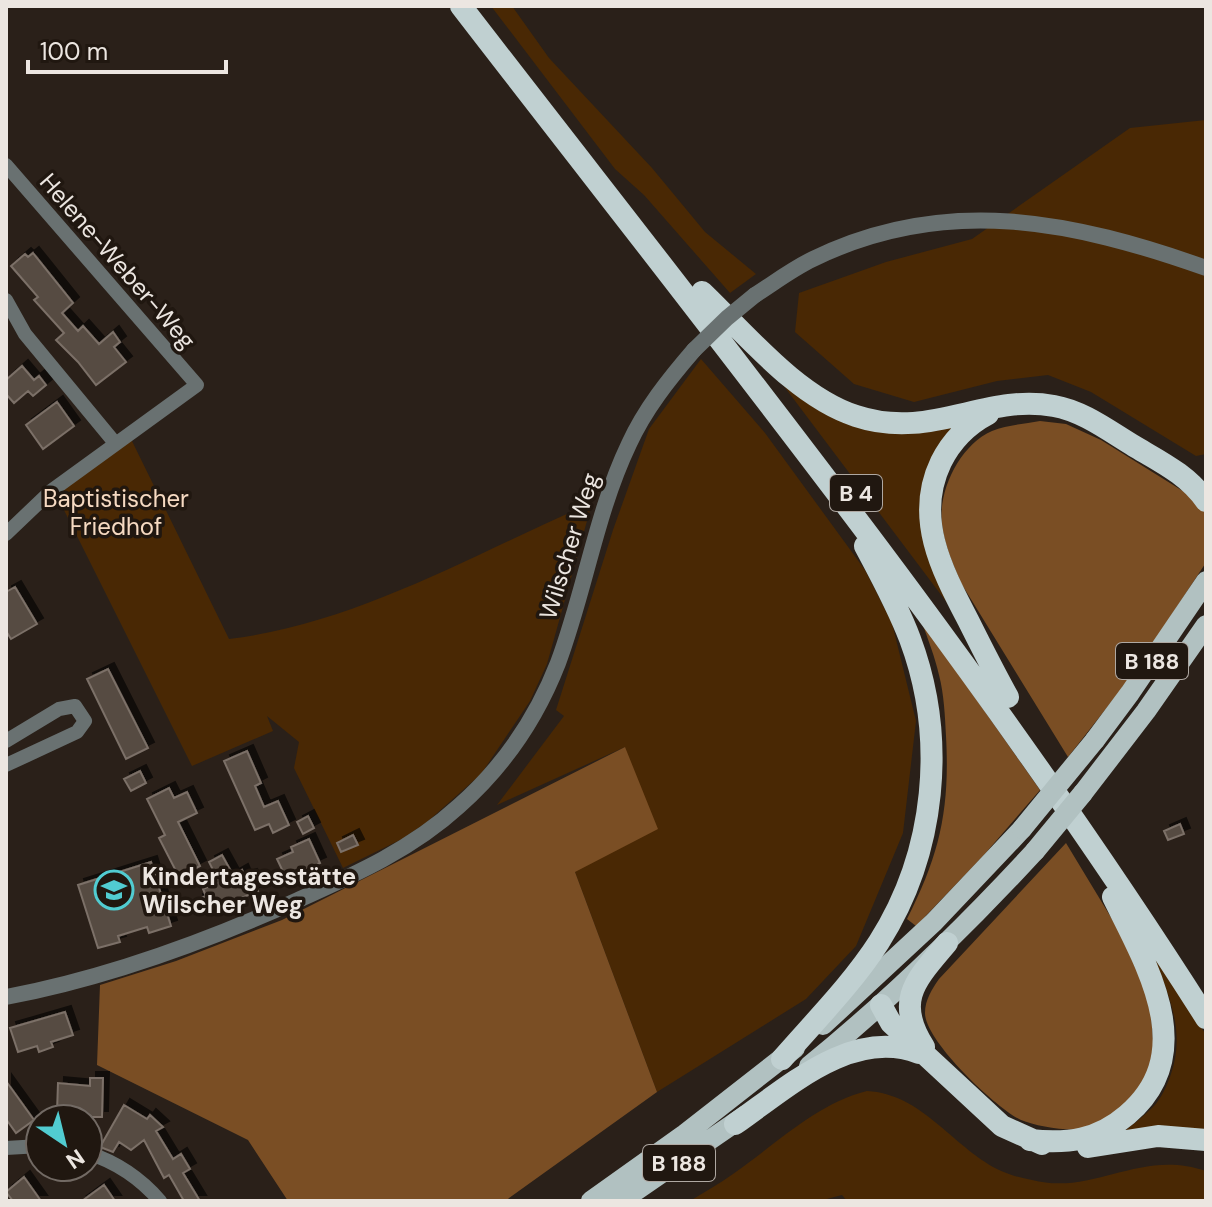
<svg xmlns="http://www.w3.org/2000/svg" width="1212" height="1207" viewBox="0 0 1212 1207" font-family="'DM Sans',sans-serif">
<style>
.green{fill:#492804}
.forest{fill:#7a4e24}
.building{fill:#574c43;stroke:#7b7067;stroke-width:2;filter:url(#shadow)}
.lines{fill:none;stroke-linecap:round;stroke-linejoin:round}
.minor{stroke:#697171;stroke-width:14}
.tertiary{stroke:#697171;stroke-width:16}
.primary{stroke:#b1c1c1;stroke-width:20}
.trunk{stroke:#c0d0d1;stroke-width:22}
.tertiary-bridge{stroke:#697171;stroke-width:16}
.primary-bridge{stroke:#b1c1c1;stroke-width:20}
.labels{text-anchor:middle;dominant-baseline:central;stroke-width:7;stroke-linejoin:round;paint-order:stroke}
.shield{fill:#201710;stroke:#afa8a2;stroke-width:2}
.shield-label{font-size:22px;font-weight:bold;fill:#ece6e1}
.street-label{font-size:24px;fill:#ece6e1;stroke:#201710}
.park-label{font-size:24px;fill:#f6dac2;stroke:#201710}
.poi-label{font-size:24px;font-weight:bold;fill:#ece6e1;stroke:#201710;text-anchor:start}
</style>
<defs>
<filter id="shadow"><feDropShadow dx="6" dy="-6" stdDeviation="0" flood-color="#0009"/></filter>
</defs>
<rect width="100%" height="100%" fill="#2a2019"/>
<path class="green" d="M491,6h21l37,52 103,110 53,64 51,42 -26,19 -86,-98 -29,-26z
M1206,120v334l-10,2 -105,-64 -43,-17 -51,6 -83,21 -60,-18 -59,-52 4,-39 87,-31 86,-23 158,-111z
M701,359l64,74 100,137 27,53 24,98 -13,112 -47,113 -50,53 -149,93 -82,-220 50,-125 -128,58 67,-89 -8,-6 57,-180 36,-101z
M765,361l57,48 136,12 -32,58 40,149z
M130,437l99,202c128,-15 246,-86 363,-136l-45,161 -17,37 -49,73 -54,48 -25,17 -59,29 -49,-100 5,-26 -32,-26 6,15 -81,35 -136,-272z
M1144,937l62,98v98l-87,2c12,-9 24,-18 34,-28 9,-9 14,-22 18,-33 17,-49 -8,-93 -27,-137z
M867,1091c55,3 84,54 130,78 10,5 23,9 35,11 62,16 108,-32 174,-9v30h-359l-5,-6 -23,6h-129c14,-9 29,-17 43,-27 42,-29 84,-71 134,-83z"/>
<path class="forest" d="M1040,421l26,3 35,16 93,58 12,16 -1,50 -75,114 -62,79 -107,-174c-8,-19 -17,-39 -19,-59 -4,-34 18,-79 50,-93 15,-6 32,-7 48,-10z
M922,622l118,168 -57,66 -67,70 -9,-7c33,-65 43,-110 39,-183 -1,-20 -2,-42 -7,-61 -4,-18 -11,-35 -17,-53z
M625,747l33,82 -83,43 82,220 -152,109h-217l-40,-61 -151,-75 3,-80 76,-24 106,-41z
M1066,843l52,86 32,70 5,70c-12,13 -38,46 -51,54 -19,12 -63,5 -83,-3 -25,-12 -96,-79 -96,-107 0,-13 7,-24 14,-34z"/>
<path class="building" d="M33,253l40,50 -11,10 16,18 5,-5 16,18 14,-12 7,10 -6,5 12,15 -30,23 -18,-23 -22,-22 8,-7 -30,-33 4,-3 -27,-31 14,-12 3,3z
M22,366l12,14 5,-4 7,9 -13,11 -5,-5 -14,12 -8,-9v-14z
M57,402l17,24 -31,23 -17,-24z
M15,587l22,37 -26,15 -5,-8v-39z
M108,669l40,79 -22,11 -39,-80z
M247,751l14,32 -6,3 9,21 14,-6 11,24 -16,8 -4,-9 -14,6 -31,-69z
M140,771l6,12 -15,8 -7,-12z
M169,788l5,10 13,-6 10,21 -19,9 22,44 -21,11 -20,-39 6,-3 -18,-36z
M308,816l6,12 -11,6 -6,-12z
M1180,824l4,10 -16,6 -4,-9z
M353,835l5,10 -17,7 -4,-9z
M309,839l11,24 -34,15 -9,-19 16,-7 -2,-5z
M222,855l11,20 9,-5 3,7 6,-2 7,16 -55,23 -6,-14 9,-4 -3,-7 16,-7 -10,-20z
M151,862l20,64 -22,7 -2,-6 -29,9 2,6 -22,6 -20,-63z
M65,1012l8,23 -22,7 2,5 -14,5 -2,-6 -19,6 -8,-24z
M90,1078h13l-1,39h-16v-4l-29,-1 1,-29 32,3z
M6,1081l28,39 -18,13 -10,-14z
M124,1105l23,14 3,-4 13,12 -7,4 17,28 8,-5 9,15 -7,4 17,28h-16l-15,-26 -5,3 -20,-38 -13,10 -12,-8 -6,10 -13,-5z
M24,1177l17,24h-28l-7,-9z
M104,1185l11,16h-33z"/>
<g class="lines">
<path class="minor" d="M6,165l191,220 -146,106 -45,43
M6,300l19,34 90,109
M6,741l53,-32 16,-3 10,15 -8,11 -71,33
M6,1148l34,-2
M88,1153c28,9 53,26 72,48"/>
<path class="tertiary" d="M755,295c19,-12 37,-26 58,-36 133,-65 260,-38 393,9
M6,997c101,-19 199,-55 292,-97 58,-26 114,-51 161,-94 44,-39 78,-89 99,-143 27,-72 38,-150 71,-219 16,-35 40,-65 65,-94"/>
<path class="primary" d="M1095,740l35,-47 76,-112
M1083,793l63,-82 60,-86
M823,1025l111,-103 88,-93
M809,1066c81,-66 155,-138 226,-215
M591,1201l94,-67 110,-86
M621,1201l125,-86"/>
<path class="trunk" d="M461,6c256,332 520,658 745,1012
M702,292c44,42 95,105 154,124 75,25 129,-23 198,-10 29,5 55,25 80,40 27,16 54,29 72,55
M988,414c-21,11 -37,28 -47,48 -27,56 1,108 27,158 13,26 26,52 40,77
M881,1005l10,18 111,103 40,18
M924,1047c-30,-47 -8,-67 23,-104
M782,1059c33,-38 70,-75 97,-117 57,-90 68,-204 31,-303 -12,-32 -29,-63 -45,-93
M735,1124c52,-36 117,-97 184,-71
M1030,1140c38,4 68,0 97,-25 73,-62 20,-149 -14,-218
M1088,1147l70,-11 48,4"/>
<path class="tertiary-bridge" d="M694,350l33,-32 28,-23"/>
<path class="primary-bridge" d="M1022,829l73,-89
M1035,851l48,-58"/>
</g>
<defs>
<g id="school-ring" transform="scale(2)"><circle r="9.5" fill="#201710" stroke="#51ccd1" stroke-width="1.5"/><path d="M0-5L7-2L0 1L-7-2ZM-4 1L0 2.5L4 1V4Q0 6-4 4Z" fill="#51ccd1"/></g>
</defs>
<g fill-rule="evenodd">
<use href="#school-ring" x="114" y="890"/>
</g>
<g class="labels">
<g class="shield">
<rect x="830" y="475" width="52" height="36" rx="6"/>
<rect x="1116" y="643" width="72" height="36" rx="6"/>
<rect x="643" y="1145" width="72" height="36" rx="6"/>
</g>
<g class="shield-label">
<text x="856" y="493">B 4</text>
<text x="1152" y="661">B 188</text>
<text x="679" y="1163">B 188</text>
</g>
<g class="street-label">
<text transform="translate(118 261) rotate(49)">Helene-Weber-Weg</text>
<text transform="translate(569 546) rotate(-73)">Wilscher Weg</text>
</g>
<g class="park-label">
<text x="116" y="498">Baptistischer<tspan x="116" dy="28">Friedhof</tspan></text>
</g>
<g class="poi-label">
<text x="142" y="876">Kindertagesstätte<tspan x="142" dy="28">Wilscher Weg</tspan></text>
</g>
</g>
<rect width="1212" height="1207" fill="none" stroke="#ece6e1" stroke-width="16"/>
<g transform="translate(64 1143) rotate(145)"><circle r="38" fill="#201710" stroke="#726a64" stroke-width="2"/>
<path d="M0-6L14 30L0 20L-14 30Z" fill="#51ccd1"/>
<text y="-12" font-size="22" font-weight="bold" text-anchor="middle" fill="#ece6e1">N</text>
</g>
<path d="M28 60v12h198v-12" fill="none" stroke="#ece6e1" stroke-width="4"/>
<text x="40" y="60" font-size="24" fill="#ece6e1" stroke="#201710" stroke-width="6" paint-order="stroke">100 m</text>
</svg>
